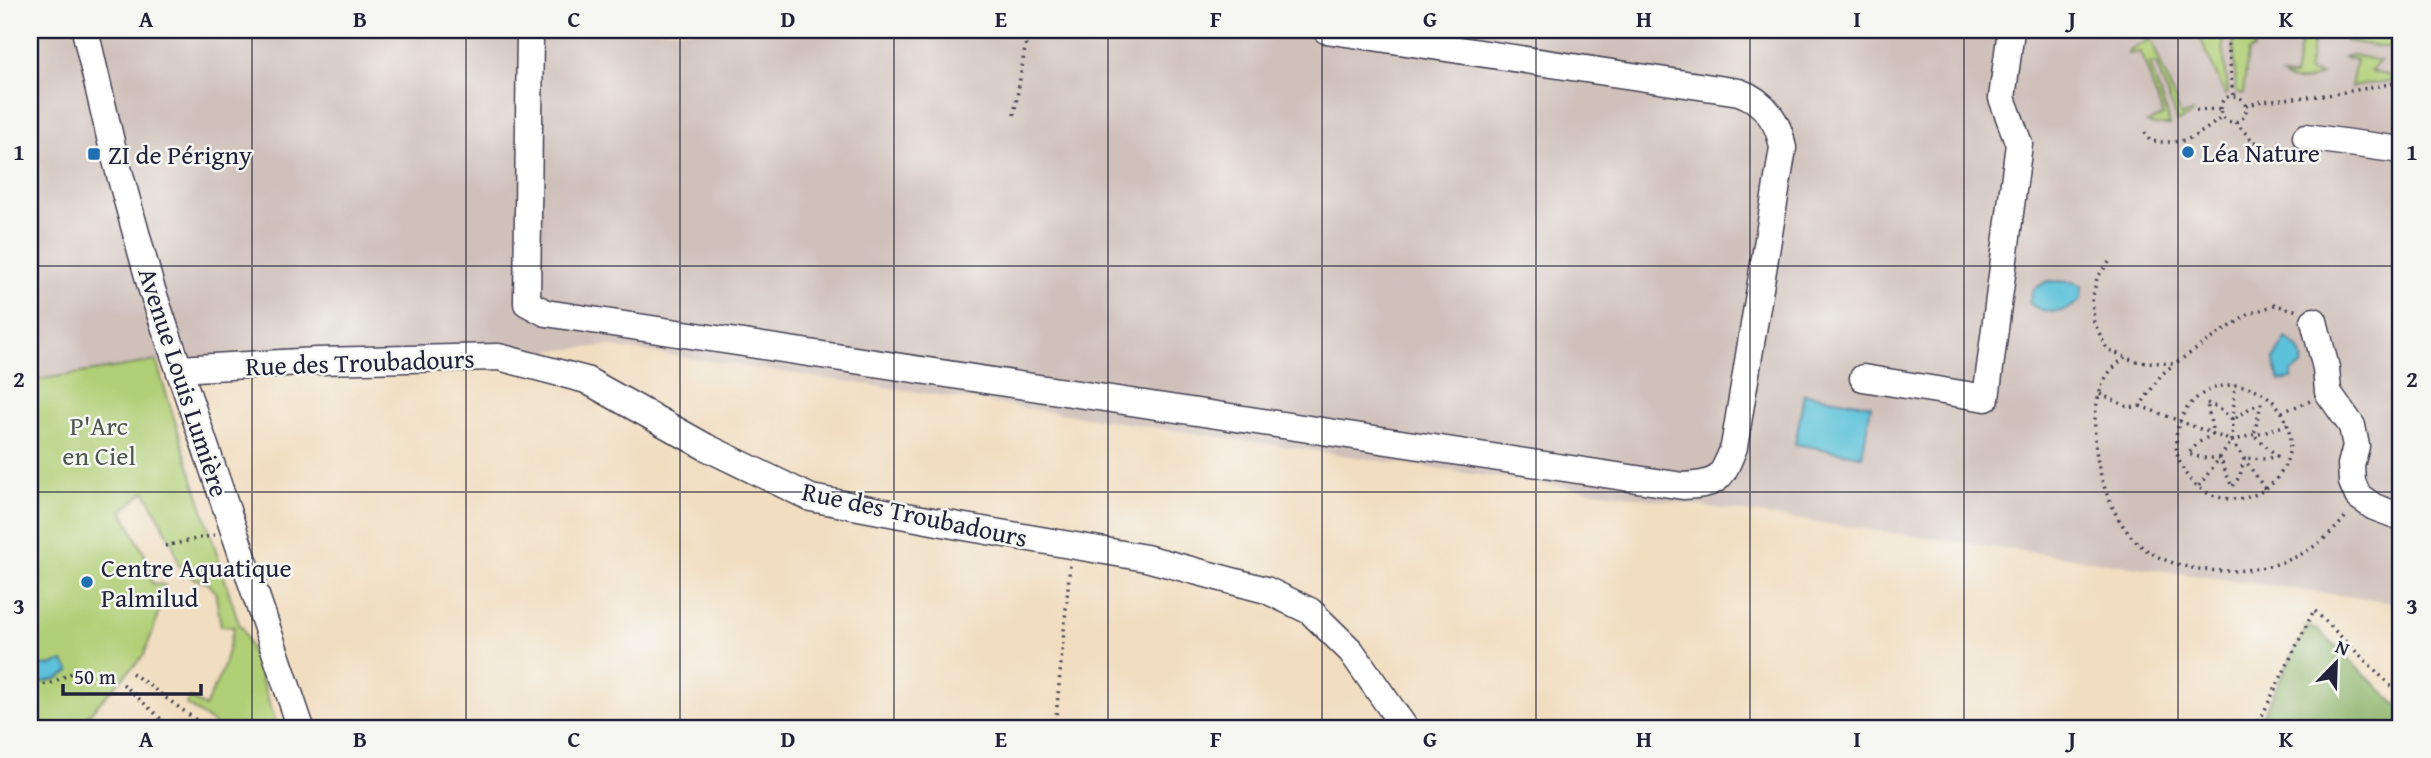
<svg xmlns="http://www.w3.org/2000/svg" width="2431" height="758" viewBox="0 0 2431 758" font-family="'Gentium Book Plus',serif">
<style>
.industrial{fill:#cfc0ba}
.green{fill:#b1cf76;stroke:#6a7858;stroke-width:2}
.forest{fill:#8cb267;stroke:#576a51;stroke-width:2}
.water{fill:#5cc1d9;stroke:#3f728a;stroke-width:2}
.lines{fill:none;stroke-linecap:round;stroke-linejoin:round}
.minor-casing{stroke:#413e4f;stroke-width:29}
.path{stroke:#413e4f;stroke-width:3.5;stroke-dasharray:2 5;stroke-linecap:butt}
.minor{stroke:#fff;stroke-width:26}
.grid{fill:none;stroke:#22223b;stroke-width:2;stroke-opacity:0.55}
.poi-dot{fill:#1f6fb2;stroke:#f6f6f2;stroke-width:2.5}
.labels{text-anchor:middle;dominant-baseline:central;stroke-width:5;stroke-linejoin:round;paint-order:stroke}
.poi-label{font-size:26px;fill:#22223b;stroke:#f6f6f2;text-anchor:start}
.street-label{font-size:26px;fill:#22223b;stroke:#f6f6f2}
.park-label{font-size:26px;fill:#4d564d;stroke:#f6f6f2}
.neatline{fill:none;stroke:#22223b;stroke-width:2.5}
.grid-label{font-size:23px;text-anchor:middle;font-weight:bold;fill:#22223b}
</style>
<rect width="100%" height="100%" fill="#f6f6f2"/>
<filter id="ink" filterUnits="userSpaceOnUse"><feTurbulence type="fractalNoise" baseFrequency=".0143" numOctaves="2"/><feDisplacementMap in="SourceGraphic" scale="14" xChannelSelector="R" yChannelSelector="G"/><feConvolveMatrix kernelMatrix="1 2 1 2 8 2 1 2 1" color-interpolation-filters="sRGB"/></filter>
<filter id="wash" filterUnits="userSpaceOnUse"><feTurbulence type="fractalNoise" baseFrequency=".00686" numOctaves="4" result="noise"/><feDisplacementMap in="SourceGraphic" scale="28" xChannelSelector="R" yChannelSelector="G"/><feGaussianBlur stdDeviation="1.57" result="paint"/><feColorMatrix in="noise" values="0 0 0 0 0 0 0 0 0 0 0 0 0 0 0 0 0 1.4 0 .05"/><feComposite in="paint" operator="in"/></filter>
<g filter="url(#wash)">
<rect width="100%" height="100%" fill="#f1ddbf"/>
<path class="industrial" d="M30,30h2371v574l-951,-133 -844,-125 -394,34 -56,-18 -126,19z"/>
<path class="green" d="M2197,30l25,4 6,59 -3,2z
M2302,35l12,2 -6,35 13,3c-11,6 -28,10 -39,1l12,1z
M2344,35h18l39,6v9l-57,-9z
M2233,36l23,4 -2,9 -6,3 -5,42 -7,-2z
M2151,39l30,77 13,-4 -5,5 -12,5 -21,-59 -6,1 20,61h-17l-6,-2 16,-7 -22,-64 -13,2 1,-4z
M2353,55l27,6 -10,10 31,8 -50,8 5,-27 -14,-3z
M156,361l84,266 3,1 35,100h-58l-34,-24 4,-6 15,9 18,-38 11,-42 -13,-1 -6,-35 -8,-8 -14,-5 -14,-12 -6,-22 -28,-53 -23,20 26,50 4,22 13,2 -9,37 -12,33 -68,73h-46v-347z"/>
<path class="forest" d="M2307,626l11,4 83,79v19h-145z"/>
<path class="water" d="M2048,281l25,1 9,3 -1,15c-16,14 -34,16 -52,3l4,-14z
M2286,338c11,8 18,14 16,28l-10,6v7l-12,2 -5,-14 -1,-8z
M1804,394l67,11 -9,51 -67,-12z
M63,661l7,10 -13,8 -27,6 2,-9 9,-10 11,-1z"/>
</g>
<g filter="url(#ink)">
<g class="lines">
<g class="minor-casing">
<path id="minor" d="M85,30l27,116 39,141 150,441
M530,30l-3,273 19,10 1137,173c36,-2 38,-6 51,-39l49,-299c-4,-25 -18,-47 -44,-56l-413,-62
M2306,137l95,13
M2314,321l12,47 2,24 24,34 4,20 -5,19 1,17 6,14 16,11 27,10
M179,369l138,-8 182,-4 87,23 120,67 105,51 148,28 187,32 120,32 44,21 41,40 54,77
M1863,378l123,20 33,-254 -17,-46 9,-68"/>
</g>
<path class="path" d="M2227,30l6,66
M2220 109a13 13 0 1 1 26 0a13 13 0 1 1-26 0Z
M2246,106l16,-5 66,-6 73,-13
M2196,110l24,-1
M1014,115l14,-85
M2235,122l18,19 37,16
M2145,132l5,9c36,4 45,-3 72,-24
M2109,262l-12,16 -5,21 2,23 13,27 27,12 40,3 75,-50 26,-9 23,6
M2125,357c-8,7 -17,15 -21,24 -22,46 -3,131 36,164 40,34 123,33 167,6 15,-9 30,-23 40,-36
M2176 442a57 57 0 1 1 114 0a57 57 0 1 1-114 0Z
M2100,394l30,14 10,-2 21,-31 13,-11
M2207,403l12,5 14,12 18,-13 10,-3 -7,31 23,21 -11,3 -22,-1 -4,18 -8,11 -12,-29h-17l-15,-4 10,-11 15,-9z
M2140,406l92,35 33,48
M2282,412l28,-11
M2232,441l55,-16
M2199,486l33,-45 3,-57
M165,546l50,-11
M132,673l75,55
M123,684l48,44
M30,687l22,-4 23,-12
M1055,728l15,-163
M2256,728l58,-118 87,86"/>
<use href="#minor" class="minor"/>
</g>
</g>
<path class="grid" d="M252,30v698M466,30v698M680,30v698M894,30v698M1108,30v698M1322,30v698M1536,30v698M1750,30v698M1964,30v698M2178,30v698M30,266h2371M30,492h2371"/>
<g class="poi-dot">
<circle cx="2188" cy="152" r="7"/>
<rect x="87" y="147" width="14" height="14" rx="3.5"/>
<circle cx="87" cy="582" r="7"/>
</g>
<g class="labels">
<g class="poi-label">
<text x="2202" y="152">Léa Nature</text>
<text x="108" y="154">ZI de Périgny</text>
<text x="101" y="567">Centre Aquatique<tspan x="101" dy="30">Palmilud</tspan></text>
</g>
<g class="street-label">
<text transform="translate(360 362) rotate(-2)">Rue des Troubadours</text>
<text transform="translate(184 382) rotate(72)">Avenue Louis Lumière</text>
<text transform="translate(915 514) rotate(12)">Rue des Troubadours</text>
</g>
<g class="park-label">
<text x="99" y="425">P'Arc<tspan x="99" dy="30">en Ciel</tspan></text>
</g>
</g>
<rect width="2431" height="758" fill="none" stroke="#f6f6f2" stroke-width="77"/>
<g transform="translate(2336 663) rotate(23)" stroke="#f6f6f2" stroke-width="5" paint-order="stroke">
<path d="M0-5L12 26L0 18L-12 26Z" fill="#22223b"/>
<text y="-10" font-size="19" font-weight="bold" text-anchor="middle" fill="#22223b">N</text>
</g>
<path d="M63 684v10h138v-10" fill="none" stroke="#22223b" stroke-width="3.5"/>
<text x="74" y="684" font-size="21" fill="#22223b" stroke="#f6f6f2" stroke-width="5" paint-order="stroke">50 m</text>
<rect x="38" y="38" width="2354" height="682" class="neatline"/>
<g class="grid-label">
<text x="146" y="27">A</text>
<text x="360" y="27">B</text>
<text x="574" y="27">C</text>
<text x="788" y="27">D</text>
<text x="1001" y="27">E</text>
<text x="1216" y="27">F</text>
<text x="1430" y="27">G</text>
<text x="1644" y="27">H</text>
<text x="1857" y="27">I</text>
<text x="2072" y="27">J</text>
<text x="2286" y="27">K</text>
<text x="19" y="160">1</text>
<text x="2412" y="160">1</text>
<text x="19" y="387">2</text>
<text x="2412" y="387">2</text>
<text x="19" y="614">3</text>
<text x="2412" y="614">3</text>
<text x="146" y="747">A</text>
<text x="360" y="747">B</text>
<text x="574" y="747">C</text>
<text x="788" y="747">D</text>
<text x="1001" y="747">E</text>
<text x="1216" y="747">F</text>
<text x="1430" y="747">G</text>
<text x="1644" y="747">H</text>
<text x="1857" y="747">I</text>
<text x="2072" y="747">J</text>
<text x="2286" y="747">K</text>
</g>
</svg>
